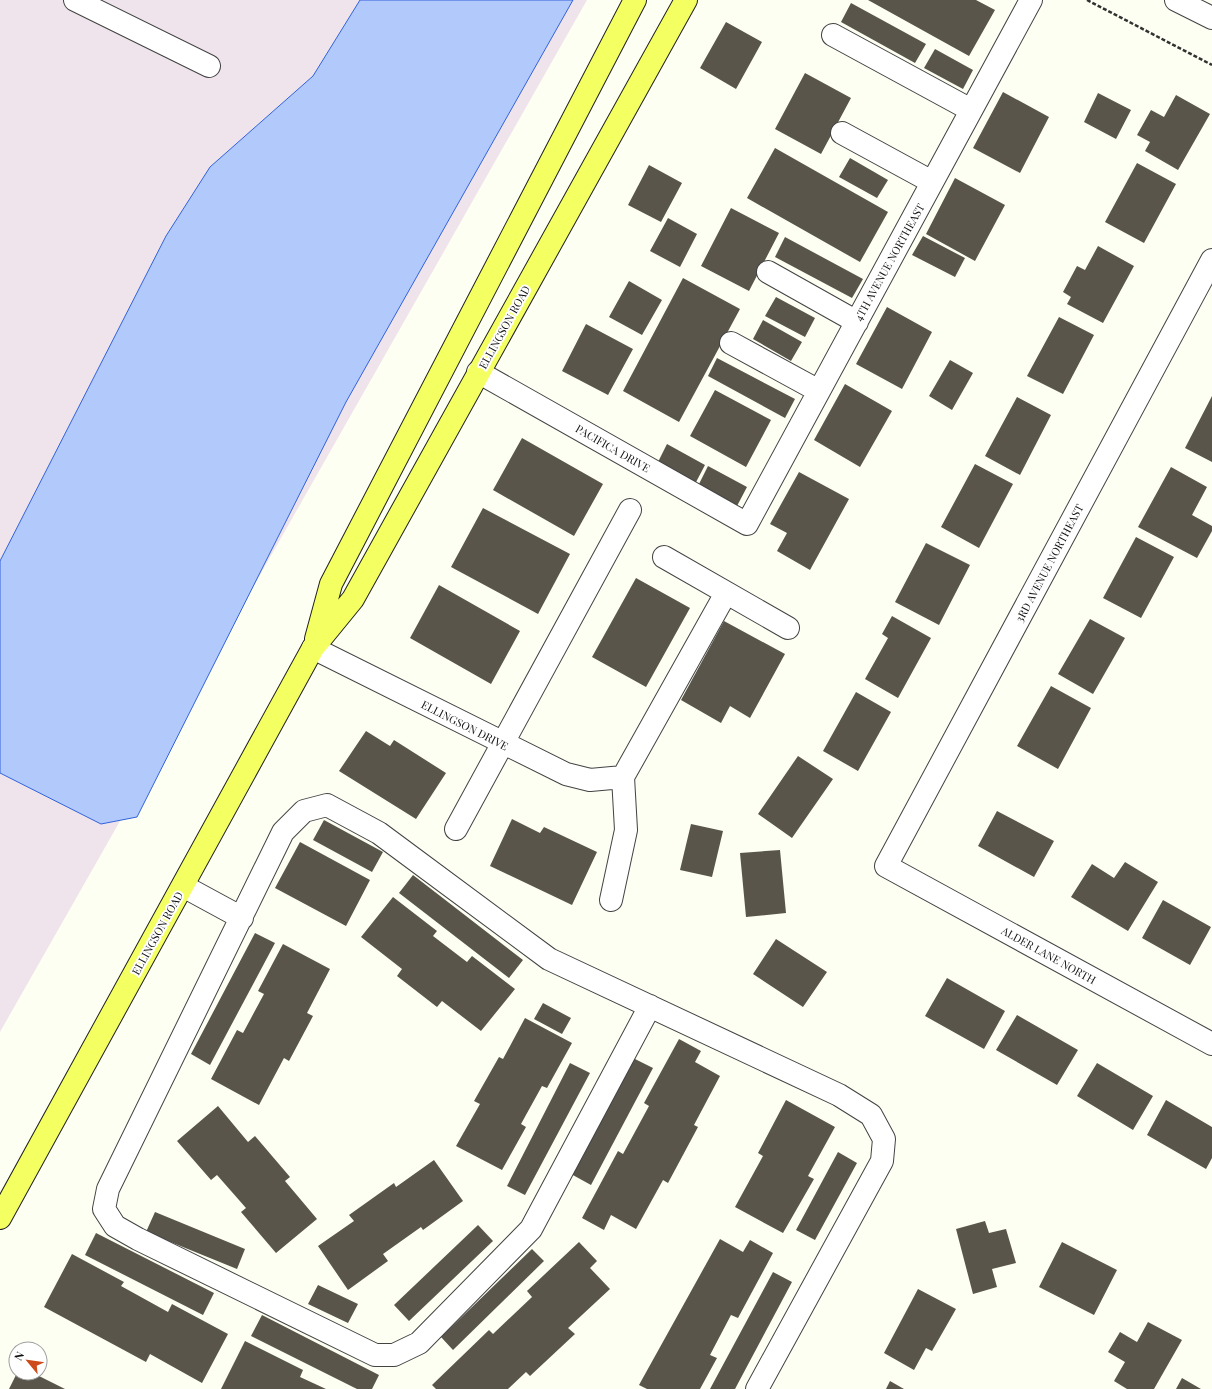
<svg xmlns="http://www.w3.org/2000/svg" width="1212" height="1389" viewBox="0 0 1212 1389" font-family="'Playfair Display',serif">
<style>
.industrial{fill:#efe4ec}
.water{fill:#b2c9fc;stroke:#3262d9}
.building{fill:#59554b}
.lines{fill:none;stroke-linecap:round;stroke-linejoin:round}
.minor-casing{stroke:#434343;stroke-width:24}
.major-casing{stroke:#212121;stroke-width:24}
.path{stroke:#323232;stroke-width:2.5;stroke-dasharray:4 2;stroke-linecap:butt}
.minor{stroke:#fff;stroke-width:22}
.major{stroke:#f4ff62;stroke-width:22}
.labels{text-anchor:middle;dominant-baseline:central;stroke-width:4;stroke-linejoin:round;paint-order:stroke}
.street-label{font-size:11px;fill:#101010;stroke:#fff}
</style>
<rect width="100%" height="100%" fill="#fdfff2"/>
<path class="industrial" d="M0,0h587l-587,1032z"/>
<path class="water" d="M360,0h213l-227,402 -209,415 -36,7 -101,-51v-212l166,-325 44,-69 103,-91z"/>
<path class="building" d="M868,0h108l19,10 -26,46z
M851,3l75,41 -11,19 -74,-41z
M726,22l36,20 -26,47 -36,-21z
M935,49l38,21 -10,19 -39,-21z
M805,73l46,25 -30,56 -46,-25z
M1003,92l46,25 -29,56 -47,-25z
M1098,93l33,17 -15,29 -32,-17z
M1176,95l34,19 -32,56 -33,-19 5,-9 -13,-7 14,-25 13,7z
M775,148l113,64 -28,50 -113,-64z
M850,158l38,22 -11,18 -38,-21z
M1137,163l39,21 -32,59 -39,-21z
M649,165l33,18 -21,39 -33,-17z
M955,178l50,27 -30,56 -49,-27z
M731,208l48,25 -30,58 -48,-25z
M668,218l29,16 -17,33 -30,-16z
M923,236l42,22 -10,19 -43,-22z
M785,237l78,42 -11,19 -77,-41z
M1098,246l36,20 -31,57 -36,-19 4,-7 -8,-5 14,-26 8,4z
M683,278l57,31 -61,113 -56,-31z
M629,281l33,19 -20,35 -33,-18z
M776,297l39,21 -10,19 -40,-21z
M887,307l45,25 -30,57 -46,-25z
M1059,317l35,18 -31,59 -36,-18z
M763,320l39,22 -11,19 -38,-22z
M586,324l47,25 -25,46 -46,-24z
M717,358l78,41 -10,19 -77,-42z
M950,360l23,13 -21,37 -23,-14z
M845,384l47,27 -32,56 -46,-27z
M715,390l56,30 -25,47 -56,-31z
M1212,396v66l-27,-14z
M1017,397l34,18 -31,60 -35,-19z
M522,438l81,46 -29,52 -81,-46z
M667,444l38,21 -10,19 -38,-20z
M975,464l38,20 -34,64 -38,-21z
M708,466l39,21 -10,19 -39,-20z
M1171,467l36,20 -15,28 20,11v5l-15,27 -59,-31z
M799,472l50,27 -39,71 -33,-19 10,-18 -17,-9z
M483,508l87,46 -32,60 -87,-47z
M1136,537l38,20 -33,61 -38,-20z
M926,543l44,22 -31,60 -44,-23z
M636,578l54,30 -44,79 -54,-30z
M439,585l81,46 -29,53 -81,-46z
M892,616l39,22 -33,60 -33,-19 23,-41 -6,-4z
M1090,619l35,19 -32,56 -35,-20z
M724,621l61,33 -35,64 -20,-12 -9,17 -40,-23z
M1051,686l40,22 -33,61 -41,-23z
M856,692l35,20 -33,59 -35,-20z
M366,731l24,15 4,-6 52,33 -30,46 -77,-48z
M798,756l35,23 -41,59 -34,-24z
M997,811l57,30 -20,36 -56,-31z
M512,819l28,14 4,-6 53,25 -25,53 -82,-39z
M324,820l59,32 -11,20 -59,-32z
M691,824l32,7 -11,46 -32,-7z
M300,842l70,38 -24,46 -71,-38z
M780,850l6,63 -40,4 -6,-64z
M1125,862l33,20 -30,49 -57,-34 21,-33 22,14z
M413,875l110,85 -14,18 -110,-85z
M393,897l44,34 -4,5 34,26 5,-6 43,33 -34,42 -39,-30 -5,6 -40,-31 5,-7 -41,-32z
M1163,900l48,27 -21,38 -48,-27z
M255,933l20,10 -65,122 -19,-11z
M776,939l51,33 -24,35 -50,-33z
M283,944l47,25 -23,44 6,3 -24,45 -5,-3 -25,47 -48,-26 26,-49 6,3 21,-39 -6,-3z
M947,978l58,33 -21,38 -59,-33z
M543,1003l28,15 -9,16 -28,-15z
M1017,1015l61,35 -21,35 -61,-35z
M525,1018l47,25 -25,45 -5,-2 -21,38 5,3 -24,43 -46,-24 24,-42 -6,-3 25,-44 4,2z
M679,1039l22,12 -6,11 25,14 -26,49 4,2 -30,56 -5,-3 -27,49 -25,-14 -7,15 -22,-12 36,-67 5,3 26,-48 -5,-3z
M633,1058l20,10 -62,117 -20,-11z
M570,1063l20,10 -65,122 -18,-9z
M1097,1063l56,33 -20,34 -56,-34z
M786,1100l49,27 -27,49 6,3 -31,54 -48,-26 28,-51 -5,-3z
M1166,1100l46,27v31l-6,11 -59,-34z
M218,1106l30,36 7,-6 35,41 -5,4 32,38 -41,34 -35,-41 5,-4 -29,-33 -6,5 -34,-39z
M838,1152l19,11 -42,77 -19,-10z
M434,1160l29,41 -40,29 -2,-3 -38,27 5,7 -40,29 -30,-44 36,-25 -5,-6 45,-32 2,4z
M155,1212l90,37 -8,20 -91,-37z
M985,1221l4,12 17,-4 10,34 -24,6 5,18 -24,7 -17,-65z
M478,1225l15,16 -84,80 -15,-16z
M96,1233l118,60 -11,22 -118,-60z
M720,1239l23,13 7,-12 23,13 -35,65 -7,-3 -21,40 7,3 -17,31h-53l-8,-4z
M579,1242l18,19 -7,7 20,21 -42,39 7,6 -45,42 -4,-4 -18,17h-72l-4,-4 57,-55 4,4 39,-37 -5,-6z
M1062,1242l55,28 -23,45 -55,-28z
M532,1249l12,12 -91,89 -12,-13z
M72,1254l52,28 -3,4 47,26 4,-8 56,30 -26,49 -52,-29 -4,8 -102,-55z
M773,1272l19,10 -57,107h-25z
M318,1285l40,19 -10,19 -40,-19z
M918,1289l38,20 -24,42 -6,-3 -12,22 -30,-17z
M262,1315l117,60 -7,14h-15l-106,-53z
M1148,1322l34,18 -28,49h-27l-13,-8 11,-19 -17,-10 12,-20 17,10z
M245,1341l58,29 -3,7 26,12h-105z
M17,1373h16l32,16h-56z
M1182,1378l19,11h-25z
M890,1381l14,8h-18z"/>
<g class="lines">
<g class="minor-casing">
<path id="minor" d="M75,0l134,66
M1176,0l36,18
M833,35l138,75
M842,133l90,49
M1212,260l-326,606 326,178
M768,272l89,50
M731,343l88,48
M478,372l269,152 284,-524
M664,557l124,71
M313,648l253,126 24,6 33,-3
M456,829l174,-319
M183,886l59,32
M611,900l15,-70 -3,-53 103,-184
M650,1006l-119,223 -112,114 -25,12h-19l-237,-116 -23,-13 -11,-17 4,-20 175,-357 21,-21 23,-6 52,28 170,126 290,136 32,20 13,24 -2,22 -125,228"/>
</g>
<g class="major-casing">
<path id="major" d="M316,639l15,-55 304,-584
M0,1218l313,-570 40,-49 333,-599"/>
</g>
<path class="path" d="M1087,0l125,65"/>
<use href="#minor" class="minor"/>
<use href="#major" class="major"/>
</g>
<g class="labels">
<g class="street-label">
<text transform="translate(889 262) rotate(-61)">4TH AVENUE NORTHEAST</text>
<text transform="translate(504 327) rotate(-61)">ELLINGSON ROAD</text>
<text transform="translate(613 448) rotate(30)">PACIFICA DRIVE</text>
<text transform="translate(1049 563) rotate(-62)">3RD AVENUE NORTHEAST</text>
<text transform="translate(465 725) rotate(27)">ELLINGSON DRIVE</text>
<text transform="translate(157 933) rotate(-61)">ELLINGSON ROAD</text>
<text transform="translate(1049 955) rotate(29)">ALDER LANE NORTH</text>
</g>
</g>
<g transform="translate(28 1361) rotate(299)"><circle r="19" fill="#ffffff" stroke="#9f9f9f"/>
<path d="M0-3L7 15L0 10L-7 15Z" fill="#cd4a1a"/>
<text y="-6" font-size="11" font-weight="bold" text-anchor="middle" fill="#101010">N</text>
</g>
</svg>
